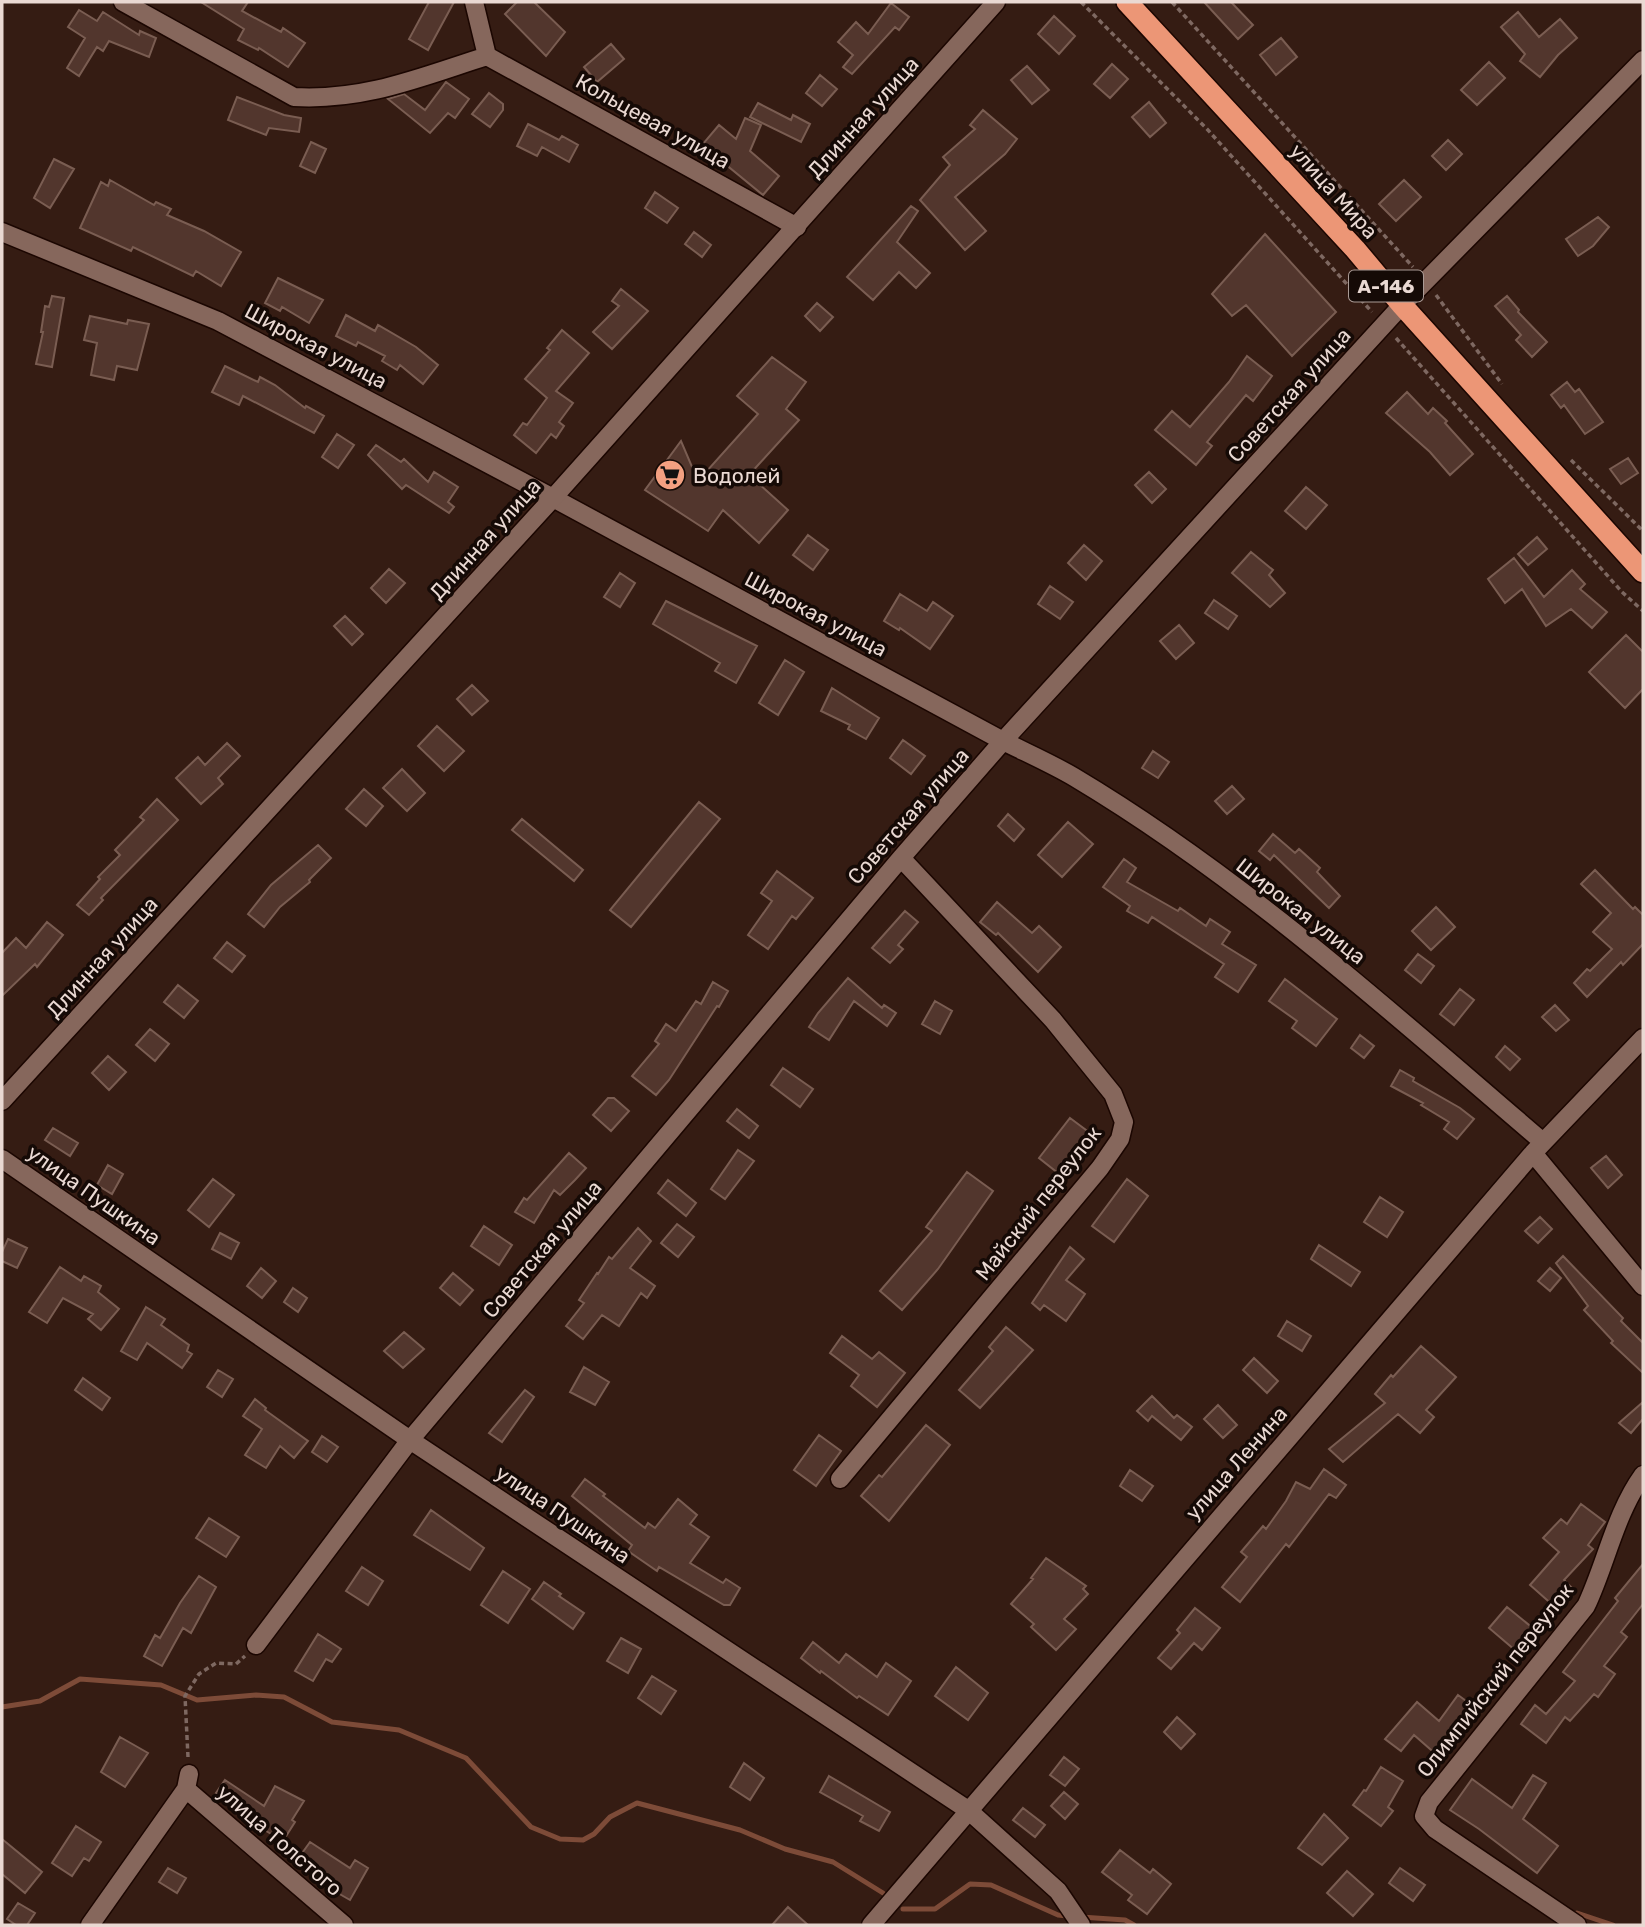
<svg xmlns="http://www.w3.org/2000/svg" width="1645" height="1927" viewBox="0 0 1645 1927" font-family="Rubik,sans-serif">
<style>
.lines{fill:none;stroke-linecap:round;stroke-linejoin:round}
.stream{stroke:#7d4b38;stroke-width:5}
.building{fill:#52362d;stroke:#7a5d52;stroke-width:2}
.street-casing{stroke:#1b0601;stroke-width:21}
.secondary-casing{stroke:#1b0601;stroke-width:21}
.highway-casing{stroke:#1b0601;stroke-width:24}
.path{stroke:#7e6861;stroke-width:3.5;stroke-dasharray:5 3.5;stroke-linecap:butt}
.street{stroke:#86675c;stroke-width:18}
.secondary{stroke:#86675c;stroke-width:18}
.highway{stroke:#ec9676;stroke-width:21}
.labels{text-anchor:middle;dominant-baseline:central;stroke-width:7;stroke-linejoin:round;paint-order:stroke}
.shield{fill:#150a06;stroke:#aa9b96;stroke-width:2}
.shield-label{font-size:19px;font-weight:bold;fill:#ead9d3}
.street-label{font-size:21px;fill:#ead9d3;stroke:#150a06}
.poi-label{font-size:21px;fill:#ead9d3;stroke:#150a06;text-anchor:start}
</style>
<rect width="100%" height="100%" fill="#351c13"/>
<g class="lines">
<path class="stream" d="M2,1707l38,-6 40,-22 81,6 36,15 59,-5 28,2 48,25 67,8 67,28 65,69 29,12 23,1 11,-6 16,-17 27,-14 103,27 45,19 48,13 50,31
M903,1909h32l35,-25 21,1 67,30 9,1
M1577,1913l36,12
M1081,1917l44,3 9,5"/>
</g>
<path class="building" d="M201,2h47l-6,9 39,21 2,-4 22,15 -17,24 -29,-19 -1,2 -20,-10 6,-11z
M429,2h25l-26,48 -19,-11z
M517,2h17l31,30 -19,24 -41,-42z
M1204,2h27l22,23 -15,14z
M891,3l18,14 -10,13 -4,-3 -43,47 -9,-7 10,-12 -15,-13 18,-20 12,12z
M79,10l18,11 6,-9 36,23 1,-4 16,7 -7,19 -40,-16 -6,10 -6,-4 -18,29 -12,-8 18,-30 -17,-11z
M1518,12l21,25 21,-18 17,19 -19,17 -18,22 -20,-16 5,-7 -24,-27z
M1054,16l21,20 -16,18 -21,-20z
M1281,38l16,19 -21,18 -16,-20z
M611,44l13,15 -27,23 -13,-15z
M1489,62l16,16 -28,27 -16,-15z
M1112,64l16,15 -18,19 -16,-14z
M1027,66l22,24 -17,14 -21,-24z
M820,75l17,14 -15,17 -16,-13z
M446,82l23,17 -14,19 -7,-5 -18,20 -42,-34 16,-5 21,16z
M489,93l14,11v6l-13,17 -18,-13z
M237,97l47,18 17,3 -2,14 -30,-4 -3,7 -38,-15z
M1149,102l17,21 -16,14 -18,-20z
M758,103l33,17 2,-5 17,9 -9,18 -51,-25z
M983,110l34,29 -12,15 -50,43 31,34 -21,19 -45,-50 30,-35 -7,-8 32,-28 -5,-4z
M745,118l16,7 -11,26 29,25 -16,19 -61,-50 17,-20 17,14z
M528,124l31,16 3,-4 16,9 -9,17 -27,-15 -5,9 -20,-10z
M1448,140l14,14 -16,16 -14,-14z
M311,142l15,7 -11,24 -15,-7z
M54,159l20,10 -24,39 -16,-10z
M110,180l44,25 2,-3 15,7 -4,6 37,16 37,21 -20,34 -25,-15 -3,5 -60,-29 -2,4 -51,-23 21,-46 7,4z
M1404,180l17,17 -25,24 -17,-17z
M655,192l23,16 -11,15 -22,-15z
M911,206l7,5 -21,31 33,31 -14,15 -17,-16 -26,28 -26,-23z
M1598,217l11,10 -16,19 -15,10 -12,-17z
M694,232l17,13 -9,12 -17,-13z
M1265,234l71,78 -44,44 -46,-51 -14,11 -20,-22z
M278,278l45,22 -14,23 -27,-16 -2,4 -15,-8z
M621,289l27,22 -36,38 -19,-17 26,-26 -7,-5z
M52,296l12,2 -12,69 -16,-3 7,-32h-2l4,-26 4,1z
M1507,296l12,14 -1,2 29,30 -15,15 -16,-17 5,-5 -26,-29z
M817,303l16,14 -13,14 -15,-15z
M346,315l29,16 3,-6 38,22 22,18 -15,19 -23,-19 -3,5 -15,-9 3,-5 -27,-14 -2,4 -20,-10z
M90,316l37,8 1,-4 21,4 -12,46 -20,-4 -3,14 -23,-5 6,-32 -13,-3z
M562,330l27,23 -33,38 17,12 -14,19 5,4 -8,12 -5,-4 -15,19 -22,-18 9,-12 4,2 20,-27 -22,-19 25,-29 -3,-2z
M1247,356l25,20 -19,25 -7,-6 -39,47 5,4 -16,19 -41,-35 17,-19 18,16 39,-45z
M772,357l34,25 -20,27 13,11 -50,55 39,35 -29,33 -36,-33 -15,21 -63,-41 36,-49 17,40 60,-67 -21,-18z
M225,366l33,16 2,-5 15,8 30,23 1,-2 18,10 -10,17 -71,-37 -4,9 -27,-13z
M1567,382l8,10 4,-3 24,33 -18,12 -21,-29 -3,3 -10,-13z
M1407,392l21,22 5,-6 14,13 -2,2 28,31 -23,21 -20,-23 -44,-39z
M337,434l17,11 -16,23 -16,-11z
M376,445l25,17 3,-3 24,23 6,-10 24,15 -10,15 6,5 -5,6 -43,-28 -4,4 -34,-34z
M1628,458l10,15 -17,11 -11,-15z
M1149,472l17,17 -14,14 -17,-18z
M1306,487l21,18 -21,24 -21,-18z
M808,535l20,15 -15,20 -20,-15z
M1537,537l10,12 -19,16 -10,-11z
M1084,545l18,16 -16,19 -18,-17z
M1251,552l22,18 -4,5 16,18 -15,14 -38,-34z
M1514,558l30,39 28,-27 13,14 -5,5 27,23 -15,16 -21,-19 -25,17 -24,-37 -17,14 -17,-24z
M389,569l16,14 -19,20 -15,-15z
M620,573l15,10 -15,24 -16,-10z
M1050,586l23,16 -13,17 -22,-15z
M900,594l27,17 6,-9 20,14 -23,33 -30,-21 -1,2 -15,-9z
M1214,600l23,16 -9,13 -23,-16z
M666,601l91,45 -21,37 -21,-12 5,-8 -67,-39z
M345,616l18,18 -11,11 -18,-19z
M1179,625l15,18 -18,16 -16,-18z
M1626,635l17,17v37l-18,19 -36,-36z
M785,660l19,12 -26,43 -19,-12z
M472,685l16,16 -16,14 -15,-16z
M832,688l47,30 -13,21 -18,-10 2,-4 -29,-14z
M437,726l27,25 -20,20 -26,-25z
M903,740l22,16 -14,18 -21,-16z
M227,743l13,13 -22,22 5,6 -22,20 -25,-26 22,-21 7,8z
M1153,751l16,11 -11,16 -16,-10z
M402,769l23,24 -18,18 -24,-23z
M1232,786l12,13 -17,15 -12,-13z
M364,789l19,17 -17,20 -20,-17z
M157,799l21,21 -77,78 2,2 -14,15 -12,-10 23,-26 -2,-2 22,-22 -5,-5 29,-30 -4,-3z
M699,802l21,17 -89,108 -21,-17z
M1008,814l16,15 -10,12 -16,-15z
M522,819l61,51 -9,11 -62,-51z
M1068,822l25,22 -31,33 -24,-22z
M1273,834l22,19 4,-4 21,19 -3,4 23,24 -11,12 -55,-53 -4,5 -11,-9z
M318,845l13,13 -22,22 1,2 -30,25 -16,20 -16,-13 23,-29z
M1124,859l12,9 -9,14 51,29 2,-3 26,18 4,-7 20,13 -8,12 34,21 -18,27 -23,-15 9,-13 -72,-47 -4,6 -21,-12 3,-5 -27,-19z
M1595,870l38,39 2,-2 8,8v29l-20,21 -2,-3 -34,35 -13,-14 13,-14 3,2 22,-22 -19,-17 18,-19 -30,-29z
M777,871l36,27 -17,21 -4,-3 -24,33 -20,-14 24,-34 -11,-8z
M997,902l35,31 7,-7 22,21 -23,25 -40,-39 -2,2 -16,-13z
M1436,907l19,20 -24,23 -19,-19z
M905,911l13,11 -20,23 5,4 -13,14 -18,-15z
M47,922l16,13 -26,32 -2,-3 -33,32v-43l14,-15 10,10z
M227,942l18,14 -13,16 -18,-14z
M1418,954l16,12 -13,17 -16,-13z
M848,978l34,30 2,-3 12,8 -9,13 -33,-25 -25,39 -20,-13 9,-14z
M1285,979l52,40 -21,27 -24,-18 5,-7 -28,-20z
M713,982l15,9 -9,16 -2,-1 -48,74 -13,15 -24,-19 27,-32 -4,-3 11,-17 10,7 20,-30 5,3z
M178,985l20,16 -14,17 -20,-16z
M1460,989l14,11 -20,25 -14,-11z
M935,1001l17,10 -12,23 -18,-10z
M1555,1005l14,15 -13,11 -14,-14z
M150,1029l19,15 -14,17 -19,-16z
M1360,1035l14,11 -10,12 -13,-10z
M1505,1046l15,13 -10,11 -14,-13z
M108,1056l18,16 -17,18 -17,-17z
M783,1068l30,21 -13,18 -29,-22z
M1400,1070l14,8 -1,3 47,27 14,11 -17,20 -13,-10 5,-7 -28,-17 2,-2 -32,-17z
M608,1098h6l15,13 -18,20 -18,-16z
M737,1109l21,17 -9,12 -22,-17z
M1070,1118l24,18 -31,41 -24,-19z
M53,1128l25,15 -8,13 -25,-16z
M738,1150l16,11 -29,38 -14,-10z
M569,1153l17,15 -11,12 -15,15 -6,-5 -20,33 -19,-11 9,-14 3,2z
M1606,1156l16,19 -14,13 -17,-20z
M108,1165l15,9 -11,20 -15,-9z
M967,1172l26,19 -55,78 -36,41 -22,-19 52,-60 -6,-4z
M213,1179l21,16 -25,32 -21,-17z
M1127,1179l21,17 -34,46 -22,-16z
M668,1180l28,23 -10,13 -28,-23z
M1380,1197l23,15 -16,25 -23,-15z
M1540,1217l12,12 -14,14 -13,-12z
M677,1224l17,13 -16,20 -17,-14z
M484,1226l28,19 -13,20 -28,-19z
M638,1228l13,13 -21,27 25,18 -8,12 -6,-5 -22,33 -17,-11 -19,24 -17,-13 18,-23 -5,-3 18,-27 1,1 11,-17 3,2z
M220,1233l19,10 -8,16 -19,-10z
M8,1239l19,9 -10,20 -15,-7v-9z
M1319,1245l41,27 -9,14 -40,-27z
M1070,1247l14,12 -18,21 19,14 -19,27 -22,-16 -4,5 -8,-7z
M1563,1256l60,62 -2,3 22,22v30l-32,-30 2,-2 -29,-31 4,-4 -32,-43z
M60,1267l21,14 3,-5 17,10 -3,6 21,17 -18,21 -13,-11 5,-5 -30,-16 -16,25 -18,-11z
M261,1268l15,13 -14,17 -15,-12z
M1550,1268l11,10 -11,13 -12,-10z
M453,1273l20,17 -13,15 -20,-17z
M293,1288l14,10 -9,14 -14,-10z
M146,1307l19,12 -4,6 28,20 -2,6 5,3 -10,14 -35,-25 -10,17 -16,-9z
M1287,1321l24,15 -9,15 -24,-15z
M1006,1327l27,23 -53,58 -21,-18 34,-39 -4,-4z
M404,1332l20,17 -21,19 -19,-17z
M842,1336l30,23 7,-7 26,21 -28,34 -26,-21 8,-11 -29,-22z
M1421,1346l35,31 -30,33 8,7 -14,16 -22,-19 -55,48 -14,-13 56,-46 -10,-9 16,-19 2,2z
M1254,1358l24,23 -11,12 -24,-23z
M584,1367l25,15 -14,23 -25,-13z
M218,1370l15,9 -11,18 -15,-10z
M83,1378l27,20 -8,12 -27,-20z
M525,1390l9,7 -32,45 -13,-9z
M1152,1396l22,22 3,-3 15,12 -11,13 -29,-24 -4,5 -11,-10z
M255,1399l11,9 -1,2 43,31 -14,17 -14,-12 -14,22 -21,-13 17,-26 -19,-13z
M1643,1402v17l-12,14 -12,-10z
M1218,1405l19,20 -14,13 -19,-19z
M926,1425l24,20 -61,76 -28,-25 18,-21 3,2z
M819,1435l22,16 -25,35 -22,-16z
M322,1436l16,11 -11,15 -15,-10z
M1324,1469l22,16 -10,13 -7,-4 -40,53 -3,-3 -46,58 -18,-15 25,-30 -6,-5 22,-26 3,3 20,-28 10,-19 14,7z
M1130,1470l23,16 -11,15 -22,-15z
M585,1479l20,15 -2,2 42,32 3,-5 7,5 23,-29 19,16 -7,9 19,13 -19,26 33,20 3,-4 14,9 -10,17h-6l-65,-38 -2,4 -29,-20 4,-6 -60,-49z
M1581,1504l24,18 -17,23 5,4 -29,31 8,8 -17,19 -25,-22 29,-33 -16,-14 18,-19 6,5z
M431,1510l53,38 -14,22 -56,-35z
M209,1518l30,19 -13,20 -30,-19z
M1046,1558l40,28 -3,3 5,5 -24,25 12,10 -20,21 -25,-23 3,-3 -23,-20 22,-25 -2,-1z
M1643,1564v40l-22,28 6,5 -23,29 11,8 -17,23 -4,-3 -24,27 -5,-4 -19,26 -25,-19 14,-19 11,9 29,-33 -12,-9 55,-71 -3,-3z
M362,1567l21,14 -15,24 -22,-14z
M503,1571l27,18 -22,34 -27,-18z
M199,1576l17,11 -25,46 -8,-5 -21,38 -18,-10 11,-21 5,3 20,-35z
M544,1582l17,12 -2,2 25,17 -11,16 -41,-30z
M1507,1607l33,27 -18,22 -33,-28z
M1195,1608l25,20 -18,22 -8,-7 -23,26 -13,-11 22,-25 -3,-3z
M318,1634l23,15 -9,13 -6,-3 -13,22 -18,-10z
M621,1638l20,11 -13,24 -21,-12z
M813,1642l26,21 7,-9 31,23 9,-14 25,18 -23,34 -29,-19 -2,2 -36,-27 -1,2 -19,-15z
M956,1667l32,26 -20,27 -33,-24z
M652,1676l24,15 -15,23 -23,-16z
M1458,1695l19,14 -39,47 -24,-21 -13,16 -16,-12 32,-37 22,19z
M1177,1717l18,17 -14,15 -17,-17z
M120,1737l28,16 -23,34 -24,-15z
M1064,1757l15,12 -14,17 -15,-11z
M744,1763l20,15 -14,22 -20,-13z
M1381,1767l22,14 -15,26 5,4 -12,15 -28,-21 11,-15 2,1z
M1533,1775l13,8 -23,36 35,27 -21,27 -58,-44 -29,-19 22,-31 40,29z
M829,1776l61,36 -11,19 -19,-10 3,-5 -43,-24z
M225,1780l39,26 11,-20 29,15 -12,19 3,2 -12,19 -27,-16 2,-3 -42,-29z
M1064,1792l14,12 -13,15 -14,-13z
M1023,1808l22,17 -10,12 -22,-17z
M1324,1814l24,24 -26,27 -24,-17z
M76,1826l25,16 -12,19 -5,-3 -12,18 -20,-13z
M2,1839l40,33 -17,21 -23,-19z
M310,1842l40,26 5,-8 13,8 -18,32 -14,-8 4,-7 -40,-29z
M1120,1850l30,23 3,-4 18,15 -24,30 -19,-14 4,-5 -30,-23z
M168,1868l18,10 -9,15 -18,-11z
M1400,1868l25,17 -12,16 -24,-18z
M1347,1871l26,23 -20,22 -26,-23z
M18,1903l17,10 -8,12h-11l-9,-6z
M788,1907l20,18h-36z"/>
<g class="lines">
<g class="street-casing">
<path id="street" d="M123,2l171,95c71,4 127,-20 193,-41l310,171
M474,2l13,54
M2,232l216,89 335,177 450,243c24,12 49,23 71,36 171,102 319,237 469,365
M1533,1153l110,133
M2,1159l408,281 558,370 90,81 23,34
M840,1479l260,-311 20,-29 4,-17 -11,-28 -60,-74 -152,-162
M256,1645l154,-205 491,-582 102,-117 399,-436 241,-245
M186,1789l158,136
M90,1925l96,-136 3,-15
M871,1925l662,-772 110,-115
M1577,1925l-142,-96 -11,-13 5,-14 157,-196c20,-42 29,-92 57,-131"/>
</g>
<g class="secondary-casing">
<path id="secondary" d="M2,1101l551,-603 443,-496"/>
</g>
<g class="highway-casing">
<path id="highway" d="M1127,2l228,247 47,56 241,267"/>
</g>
<path class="path" d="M1081,2l126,127 165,183
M1172,2l241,265
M1436,295l66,89
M1396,338l226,254 21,19
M1571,460l72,71
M188,1757l-3,-61 14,-22 17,-11 20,1 9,-8"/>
<use href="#street" class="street"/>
<use href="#secondary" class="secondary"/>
<use href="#highway" class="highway"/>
</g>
<defs>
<g id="supermarket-disc" transform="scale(1.575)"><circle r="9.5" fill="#f3a081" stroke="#150a06"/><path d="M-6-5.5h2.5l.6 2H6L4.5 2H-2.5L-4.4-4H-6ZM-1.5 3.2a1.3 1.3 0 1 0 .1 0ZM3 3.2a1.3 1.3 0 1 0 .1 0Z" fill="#111"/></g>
</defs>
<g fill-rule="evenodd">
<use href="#supermarket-disc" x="670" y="475"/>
</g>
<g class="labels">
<rect class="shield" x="1349" y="270.5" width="74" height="31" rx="5"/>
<g class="shield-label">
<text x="1386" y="286">А-146</text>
</g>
<g class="street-label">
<text transform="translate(863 117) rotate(-48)">Длинная улица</text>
<text transform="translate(653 121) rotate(29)">Кольцевая улица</text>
<text transform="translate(1334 191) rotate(48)">улица Мира</text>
<text transform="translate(316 346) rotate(28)">Широкая улица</text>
<text transform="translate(1289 395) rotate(-48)">Советская улица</text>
<text transform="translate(485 539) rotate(-48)">Длинная улица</text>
<text transform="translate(816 614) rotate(28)">Широкая улица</text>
<text transform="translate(908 816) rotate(-49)">Советская улица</text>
<text transform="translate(1301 911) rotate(38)">Широкая улица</text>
<text transform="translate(102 957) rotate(-48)">Длинная улица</text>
<text transform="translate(94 1195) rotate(35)">улица Пушкина</text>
<text transform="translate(1038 1203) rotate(-52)">Майский переулок</text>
<text transform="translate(542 1249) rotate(-50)">Советская улица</text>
<text transform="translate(1236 1463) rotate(-49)">улица Ленина</text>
<text transform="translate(563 1514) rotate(34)">улица Пушкина</text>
<text transform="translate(1495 1680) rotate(-52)">Олимпийский переулок</text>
<text transform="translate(280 1840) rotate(41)">улица Толстого</text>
</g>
<g class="poi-label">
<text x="693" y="475">Водолей</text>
</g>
</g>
<rect width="1645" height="1927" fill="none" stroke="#ead9d3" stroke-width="7"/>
</svg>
